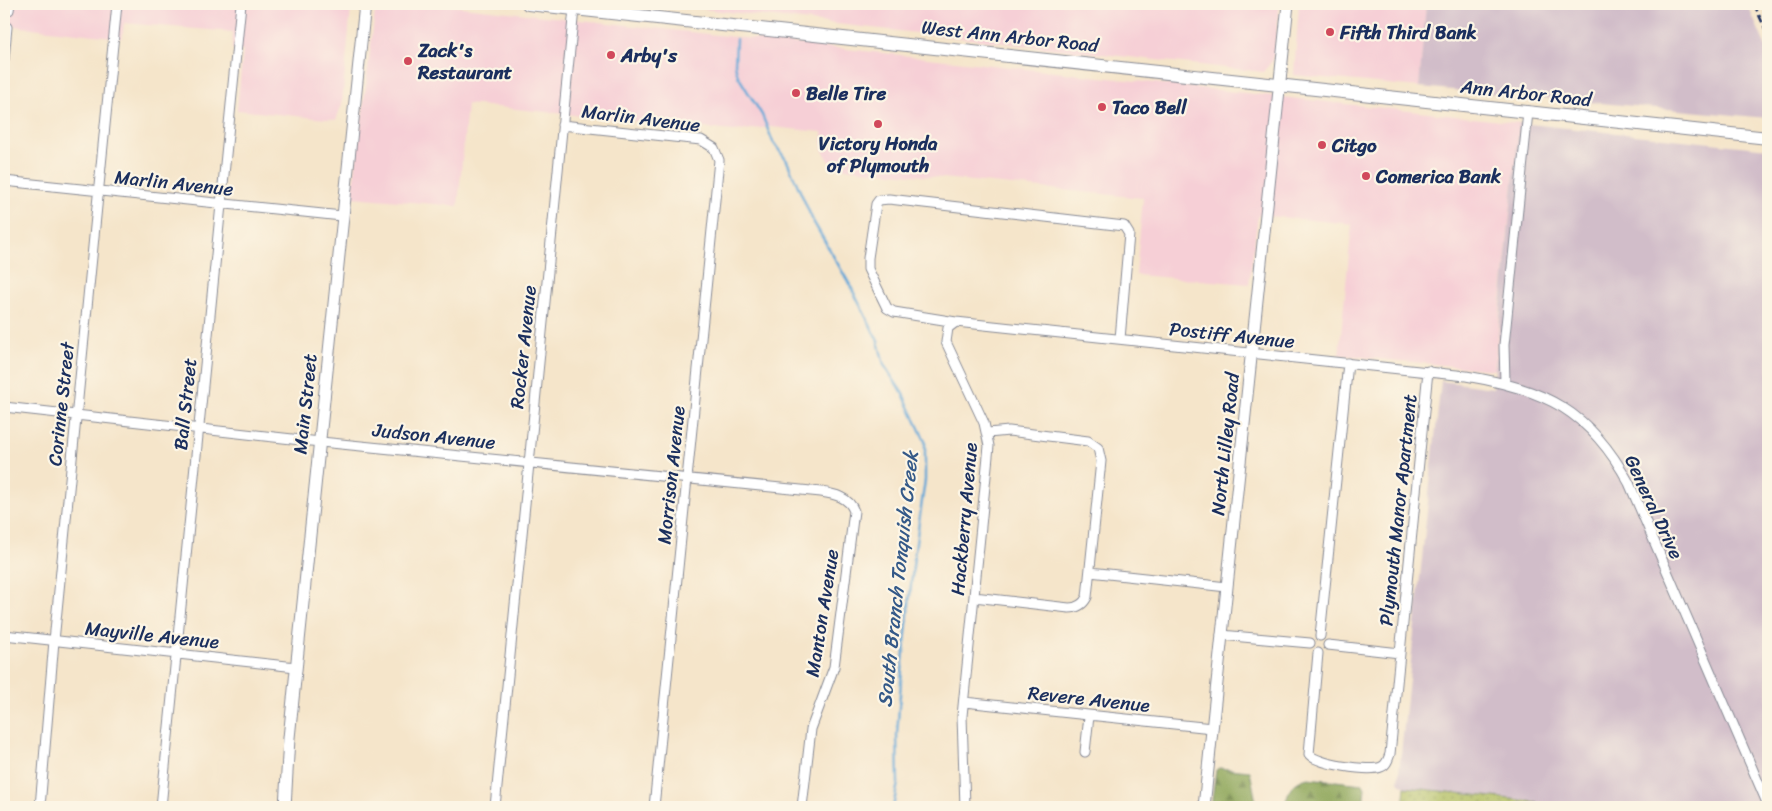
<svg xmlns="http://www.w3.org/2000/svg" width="1772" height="811" viewBox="0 0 1772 811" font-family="Sriracha,sans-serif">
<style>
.built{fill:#f6cfd6}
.industrial{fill:#d1bdc9}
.grass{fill:url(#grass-dots);stroke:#65765e}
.forest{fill:url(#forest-firs);stroke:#536a5a}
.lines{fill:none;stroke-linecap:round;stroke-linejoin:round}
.stream{stroke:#61a6d7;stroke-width:2.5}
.minor-casing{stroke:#888a94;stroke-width:11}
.tertiary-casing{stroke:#888a94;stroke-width:13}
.secondary-casing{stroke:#888a94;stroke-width:14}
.minor{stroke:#fff;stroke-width:9}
.tertiary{stroke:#fff;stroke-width:11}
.secondary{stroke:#fff;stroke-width:12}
.rail{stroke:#1b2f5e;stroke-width:2.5;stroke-dasharray:8 4;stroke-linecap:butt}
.poi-dot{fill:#d1495b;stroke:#fcf5e5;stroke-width:2}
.labels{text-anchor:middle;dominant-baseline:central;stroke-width:4.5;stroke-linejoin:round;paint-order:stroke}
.poi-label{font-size:19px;font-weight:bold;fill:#1b2f5e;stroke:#fcf5e5;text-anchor:start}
.street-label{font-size:19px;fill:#1b2f5e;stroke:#fcf5e5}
.water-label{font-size:20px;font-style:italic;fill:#345988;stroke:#fcf5e5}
</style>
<defs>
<pattern id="grass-dots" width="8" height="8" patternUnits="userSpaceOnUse" patternTransform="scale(1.25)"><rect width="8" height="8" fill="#afbd5f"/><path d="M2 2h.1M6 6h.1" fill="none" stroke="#8e9a52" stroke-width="1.8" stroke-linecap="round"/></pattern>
<pattern id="forest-firs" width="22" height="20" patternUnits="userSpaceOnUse" patternTransform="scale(1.25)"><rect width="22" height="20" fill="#8ba456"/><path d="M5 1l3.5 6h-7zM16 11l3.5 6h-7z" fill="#71864a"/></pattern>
</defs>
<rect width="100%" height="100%" fill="#fcf5e5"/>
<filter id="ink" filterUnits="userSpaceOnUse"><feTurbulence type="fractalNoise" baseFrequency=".02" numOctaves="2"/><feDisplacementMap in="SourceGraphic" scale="10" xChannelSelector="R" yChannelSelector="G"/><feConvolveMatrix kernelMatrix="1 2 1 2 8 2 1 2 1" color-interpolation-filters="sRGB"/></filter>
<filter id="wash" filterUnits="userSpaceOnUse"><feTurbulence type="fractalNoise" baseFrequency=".0096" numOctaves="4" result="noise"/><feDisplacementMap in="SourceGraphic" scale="20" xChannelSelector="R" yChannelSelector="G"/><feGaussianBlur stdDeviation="1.12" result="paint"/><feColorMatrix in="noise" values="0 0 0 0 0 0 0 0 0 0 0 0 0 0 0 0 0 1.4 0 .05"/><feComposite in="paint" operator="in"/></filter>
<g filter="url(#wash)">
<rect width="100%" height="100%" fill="#f5e5ca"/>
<path class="built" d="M4,4h346l1,4 -9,96 -6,16 -99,-10 6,-60 -11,-1 1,-17 -109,-9 -2,15 -118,-13z
M376,4h59l1084,119 -25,247 -155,-15 13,-131 -94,-9 -9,69 -113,-9 7,-77 -310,-31 -11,-18v-17l-51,-5 -37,4 -267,-27 -9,102 -106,-9z
M658,4h622l-7,56 -10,12z
M1299,4h127l-7,83 -125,-12z"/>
<path class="industrial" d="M1426,4h321l21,47v67l-349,-31z
M1519,123l249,26v658h-232l1,-5 -132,-15 -7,-5 43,-401 52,7z"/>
<path class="grass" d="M1405,787l132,15 -1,5h-133z"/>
<path class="forest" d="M1219,768l31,3 7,36h-46l5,-37z
M1308,778l55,6 2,4 -2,19h-78c2,-16 7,-25 23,-29z"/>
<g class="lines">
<path class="stream" d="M740,7l1,-3
M736,39l-1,26 3,11 24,39 11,27 14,19 26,60 37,64 28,56 6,24 19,29 22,47v39l-11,77 -13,124 -4,53 1,49 -5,24"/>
</g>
</g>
<g filter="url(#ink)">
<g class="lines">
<g class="minor-casing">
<path id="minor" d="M9,10l1,-6
M4,59l3,-32
M562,125l139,15 13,8 5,12 -65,647
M4,181l338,35
M956,322l-8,6 -2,14 38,81 5,23 -27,270 3,91
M1120,339l9,-105 -5,-8 -235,-27 -10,1 -3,4 -8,54v11l19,39 7,4 62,10 510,54c79,13 124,35 163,107l139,322
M1505,382l-1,-37 24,-233
M4,407l297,33 520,52c13,2 28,5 33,19l-20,156 -23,62 -9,78
M1090,572l137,15
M974,597l95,11c8,0 14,-3 18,-11l14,-136 -3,-13 -10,-7 -79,-10 -21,2
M4,635l292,32
M1221,635l89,8
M1320,636l28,-273
M1328,645l72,8
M1318,653l-9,101c6,10 61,18 72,13 6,-2 7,-8 9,-13l38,-383
M964,702l248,26
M1085,752l4,-36
M40,807l14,-166 63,-637
M161,807l80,-803
M495,807l79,-798"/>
</g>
<g class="tertiary-casing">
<path id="tertiary" d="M285,807l4,-69 76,-734
M1204,807l84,-803"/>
</g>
<g class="secondary-casing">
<path id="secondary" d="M528,4l1240,134"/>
</g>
<use href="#minor" class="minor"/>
<use href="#tertiary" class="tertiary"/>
<use href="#secondary" class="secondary"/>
<path class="rail" d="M1754,4l14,31"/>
</g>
</g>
<g class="poi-dot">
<circle cx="1330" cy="32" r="5"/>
<circle cx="611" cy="55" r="5"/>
<circle cx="408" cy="61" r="5"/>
<circle cx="796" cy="93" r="5"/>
<circle cx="1102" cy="107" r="5"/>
<circle cx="878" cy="124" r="5"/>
<circle cx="1322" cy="145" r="5"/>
<circle cx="1366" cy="176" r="5"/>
</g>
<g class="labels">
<g class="poi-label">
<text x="1340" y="32">Fifth Third Bank</text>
<text x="418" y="50">Zack's<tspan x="418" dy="22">Restaurant</tspan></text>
<text x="621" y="55">Arby's</text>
<text x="806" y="93">Belle Tire</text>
<text x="1112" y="107">Taco Bell</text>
<text x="878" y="143" text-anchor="middle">Victory Honda<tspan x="878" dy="22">of Plymouth</tspan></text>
<text x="1332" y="145">Citgo</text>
<text x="1376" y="176">Comerica Bank</text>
</g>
<g class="street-label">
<text transform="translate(1010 36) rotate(6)">West Ann Arbor Road</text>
<text transform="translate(1526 93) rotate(6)">Ann Arbor Road</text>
<text transform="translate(641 118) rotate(7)">Marlin Avenue</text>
<text transform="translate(174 183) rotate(6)">Marlin Avenue</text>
<text transform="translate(1232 335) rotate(6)">Postiff Avenue</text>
<text transform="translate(523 347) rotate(-84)">Rocker Avenue</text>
<text transform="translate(61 404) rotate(-84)">Corinne Street</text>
<text transform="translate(185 404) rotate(-84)">Ball Street</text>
<text transform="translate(305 404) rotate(-84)">Main Street</text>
<text transform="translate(434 436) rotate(6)">Judson Avenue</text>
<text transform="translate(1225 444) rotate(-84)">North Lilley Road</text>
<text transform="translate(671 475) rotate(-84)">Morrison Avenue</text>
<text transform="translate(1654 507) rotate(65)">General Drive</text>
<text transform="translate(1398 510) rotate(-84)">Plymouth Manor Apartment</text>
<text transform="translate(964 519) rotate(-85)">Hackberry Avenue</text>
<text transform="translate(822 613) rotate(-81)">Manton Avenue</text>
<text transform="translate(152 635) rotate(6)">Mayville Avenue</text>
<text transform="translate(1089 699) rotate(6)">Revere Avenue</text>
</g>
<g class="water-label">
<text transform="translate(898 579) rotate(-84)">South Branch Tonquish Creek</text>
</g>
</g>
<rect width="1772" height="811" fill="none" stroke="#fcf5e5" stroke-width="20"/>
</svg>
